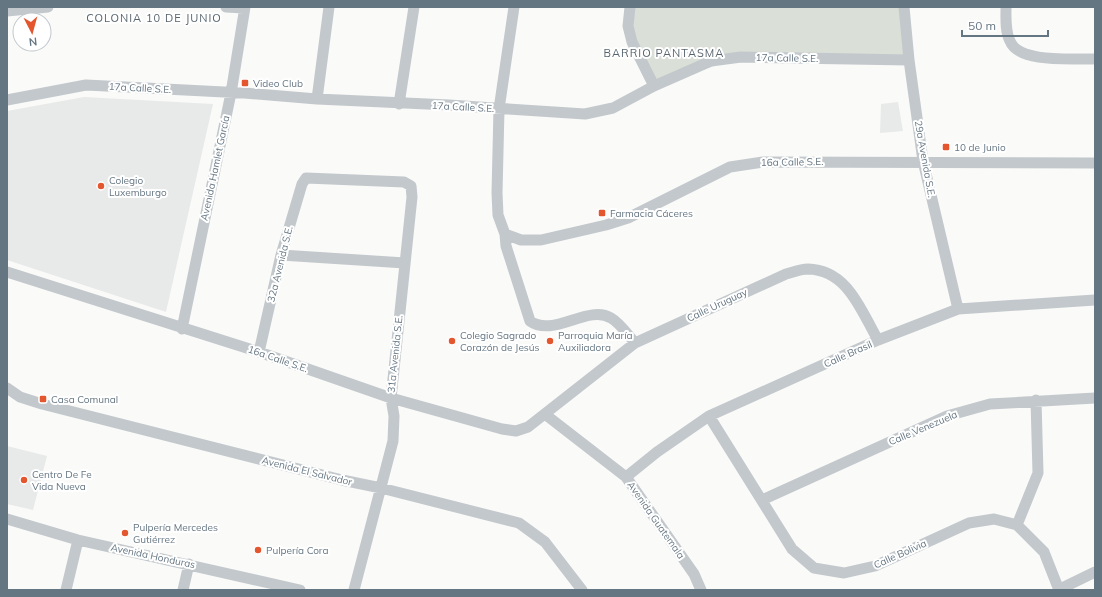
<svg xmlns="http://www.w3.org/2000/svg" width="1102" height="597" viewBox="0 0 1102 597" font-family="Mulish,sans-serif">
<style>
.built{fill:#e8e9e9}
.green{fill:#dadfd7}
.lines{fill:none;stroke-linecap:round;stroke-linejoin:round}
.street{stroke:#c3c8cc;stroke-width:11}
.poi-dot{fill:#e4572e;stroke:#fff;stroke-width:1.5}
.labels{text-anchor:middle;dominant-baseline:central;stroke-width:4;stroke-linejoin:round;paint-order:stroke}
.street-label{font-size:10px;fill:#657683;stroke:#fff}
.poi-label{font-size:10px;fill:#657683;stroke:#fff;text-anchor:start}
.neighbourhood-label{font-size:11px;letter-spacing:1px;fill:#57646e;stroke:#fff}
</style>
<rect width="100%" height="100%" fill="#fafaf8"/>
<path class="built" d="M84,97l129,7 -47,208 -159,-52v-149z
M898,102l5,29 -23,2 1,-29z
M7,446l40,10 -14,54 -26,-6z"/>
<path class="green" d="M630,7h274l5,53 -168,-3 -87,29 -22,-44z"/>
<g class="lines">
<path class="street" d="M226,7l18,1
M514,7l-15,102 -2,84 1,22 7,19 1,12 24,75c23,17 58,-17 81,-3 9,5 17,17 24,25
M630,7l-2,19 4,16 22,44
M904,7l5,53 14,101 35,148
M1006,7c0,11 -1,24 4,34 9,23 65,17 85,18
M7,11l41,-4
M317,99l12,-92
M7,100l79,-15 158,8 73,6 132,6 136,9 28,-6 41,-22 57,-25 30,-4 168,3
M399,104l15,-97
M505,234l16,6h20l65,-15 22,-7 102,-51 33,-5 332,1
M281,255l124,8
M7,272l252,80 132,46 111,31 14,2 12,-4 107,-84 151,-69c7,-2 15,-5 22,-5 40,1 53,42 70,71
M182,329l49,-236 14,-86
M259,352l22,-97 21,-71 4,-6 98,4 7,4 1,11 -21,201 3,18 -1,25 -39,149
M7,388l13,9 22,7 300,76 39,8 138,35 26,19 37,48
M546,415l80,62 68,97 7,16
M709,416l83,133 22,19 30,5 31,-7 94,-43 25,-4 23,6 27,27 15,38
M626,477l31,-25 52,-36 169,-76 80,-31 137,-9
M762,500l185,-84 43,-12 105,-6
M7,519l71,21 222,50
M1017,525l21,-52 -2,-73
M66,590l12,-50
M183,590l6,-26
M1058,590l37,-18"/>
</g>
<g class="poi-dot">
<rect x="241" y="79" width="8" height="8" rx="2"/>
<rect x="942" y="143" width="8" height="8" rx="2"/>
<circle cx="101" cy="186" r="4"/>
<rect x="598" y="209" width="8" height="8" rx="2"/>
<circle cx="452" cy="341" r="4"/>
<circle cx="550" cy="341" r="4"/>
<rect x="39" y="395" width="8" height="8" rx="2"/>
<circle cx="24" cy="480" r="4"/>
<circle cx="125" cy="533" r="4"/>
<circle cx="258" cy="550" r="4"/>
</g>
<g class="labels">
<g class="street-label">
<text transform="translate(787 58) rotate(1)">17a Calle S.E.</text>
<text transform="translate(140 88) rotate(3)">17a Calle S.E.</text>
<text transform="translate(463 107) rotate(3)">17a Calle S.E.</text>
<text transform="translate(925 159) rotate(80)">29a Avenida S.E.</text>
<text transform="translate(792 162) rotate(-1)">16a Calle S.E.</text>
<text transform="translate(215 168) rotate(-78)">Avenida Hamlet García</text>
<text transform="translate(280 264) rotate(-76)">32a Avenida S.E.</text>
<text transform="translate(717 305) rotate(-25)">Calle Uruguay</text>
<text transform="translate(395 354) rotate(-84)">31a Avenida S.E.</text>
<text transform="translate(848 354) rotate(-24)">Calle Brasil</text>
<text transform="translate(278 359) rotate(19)">16a Calle S.E.</text>
<text transform="translate(923 428) rotate(-23)">Calle Venezuela</text>
<text transform="translate(307 471) rotate(14)">Avenida El Salvador</text>
<text transform="translate(656 520) rotate(55)">Avenida Guatemala</text>
<text transform="translate(900 554) rotate(-24)">Calle Bolivia</text>
<text transform="translate(153 556) rotate(12)">Avenida Honduras</text>
</g>
<g class="poi-label">
<text x="253" y="83">Video Club</text>
<text x="954" y="147">10 de Junio</text>
<text x="109" y="180">Colegio<tspan x="109" dy="12">Luxemburgo</tspan></text>
<text x="610" y="213">Farmacia Cáceres</text>
<text x="460" y="335">Colegio Sagrado<tspan x="460" dy="12">Corazón de Jesús</tspan></text>
<text x="558" y="335">Parroquia María<tspan x="558" dy="12">Auxiliadora</tspan></text>
<text x="51" y="399">Casa Comunal</text>
<text x="32" y="474">Centro De Fe<tspan x="32" dy="12">Vida Nueva</tspan></text>
<text x="133" y="527">Pulpería Mercedes<tspan x="133" dy="12">Gutiérrez</tspan></text>
<text x="266" y="550">Pulpería Cora</text>
</g>
<g class="neighbourhood-label">
<text x="154" y="18">COLONIA 10 DE JUNIO</text>
<text x="664" y="53">BARRIO PANTASMA</text>
</g>
</g>
<rect width="1102" height="597" fill="none" stroke="#657683" stroke-width="16"/>
<g transform="translate(32 32) rotate(174)"><circle r="19" fill="#ffffff" stroke="#c1c8cd"/>
<path d="M0-3L7 15L0 10L-7 15Z" fill="#e4572e"/>
<text y="-6" font-size="11" font-weight="bold" text-anchor="middle" fill="#657683">N</text>
</g>
<path d="M962 30v6h86v-6" fill="none" stroke="#657683" stroke-width="2"/>
<text x="968" y="30" font-size="12" fill="#657683" stroke="#ffffff" stroke-width="3" paint-order="stroke">50 m</text>
</svg>
